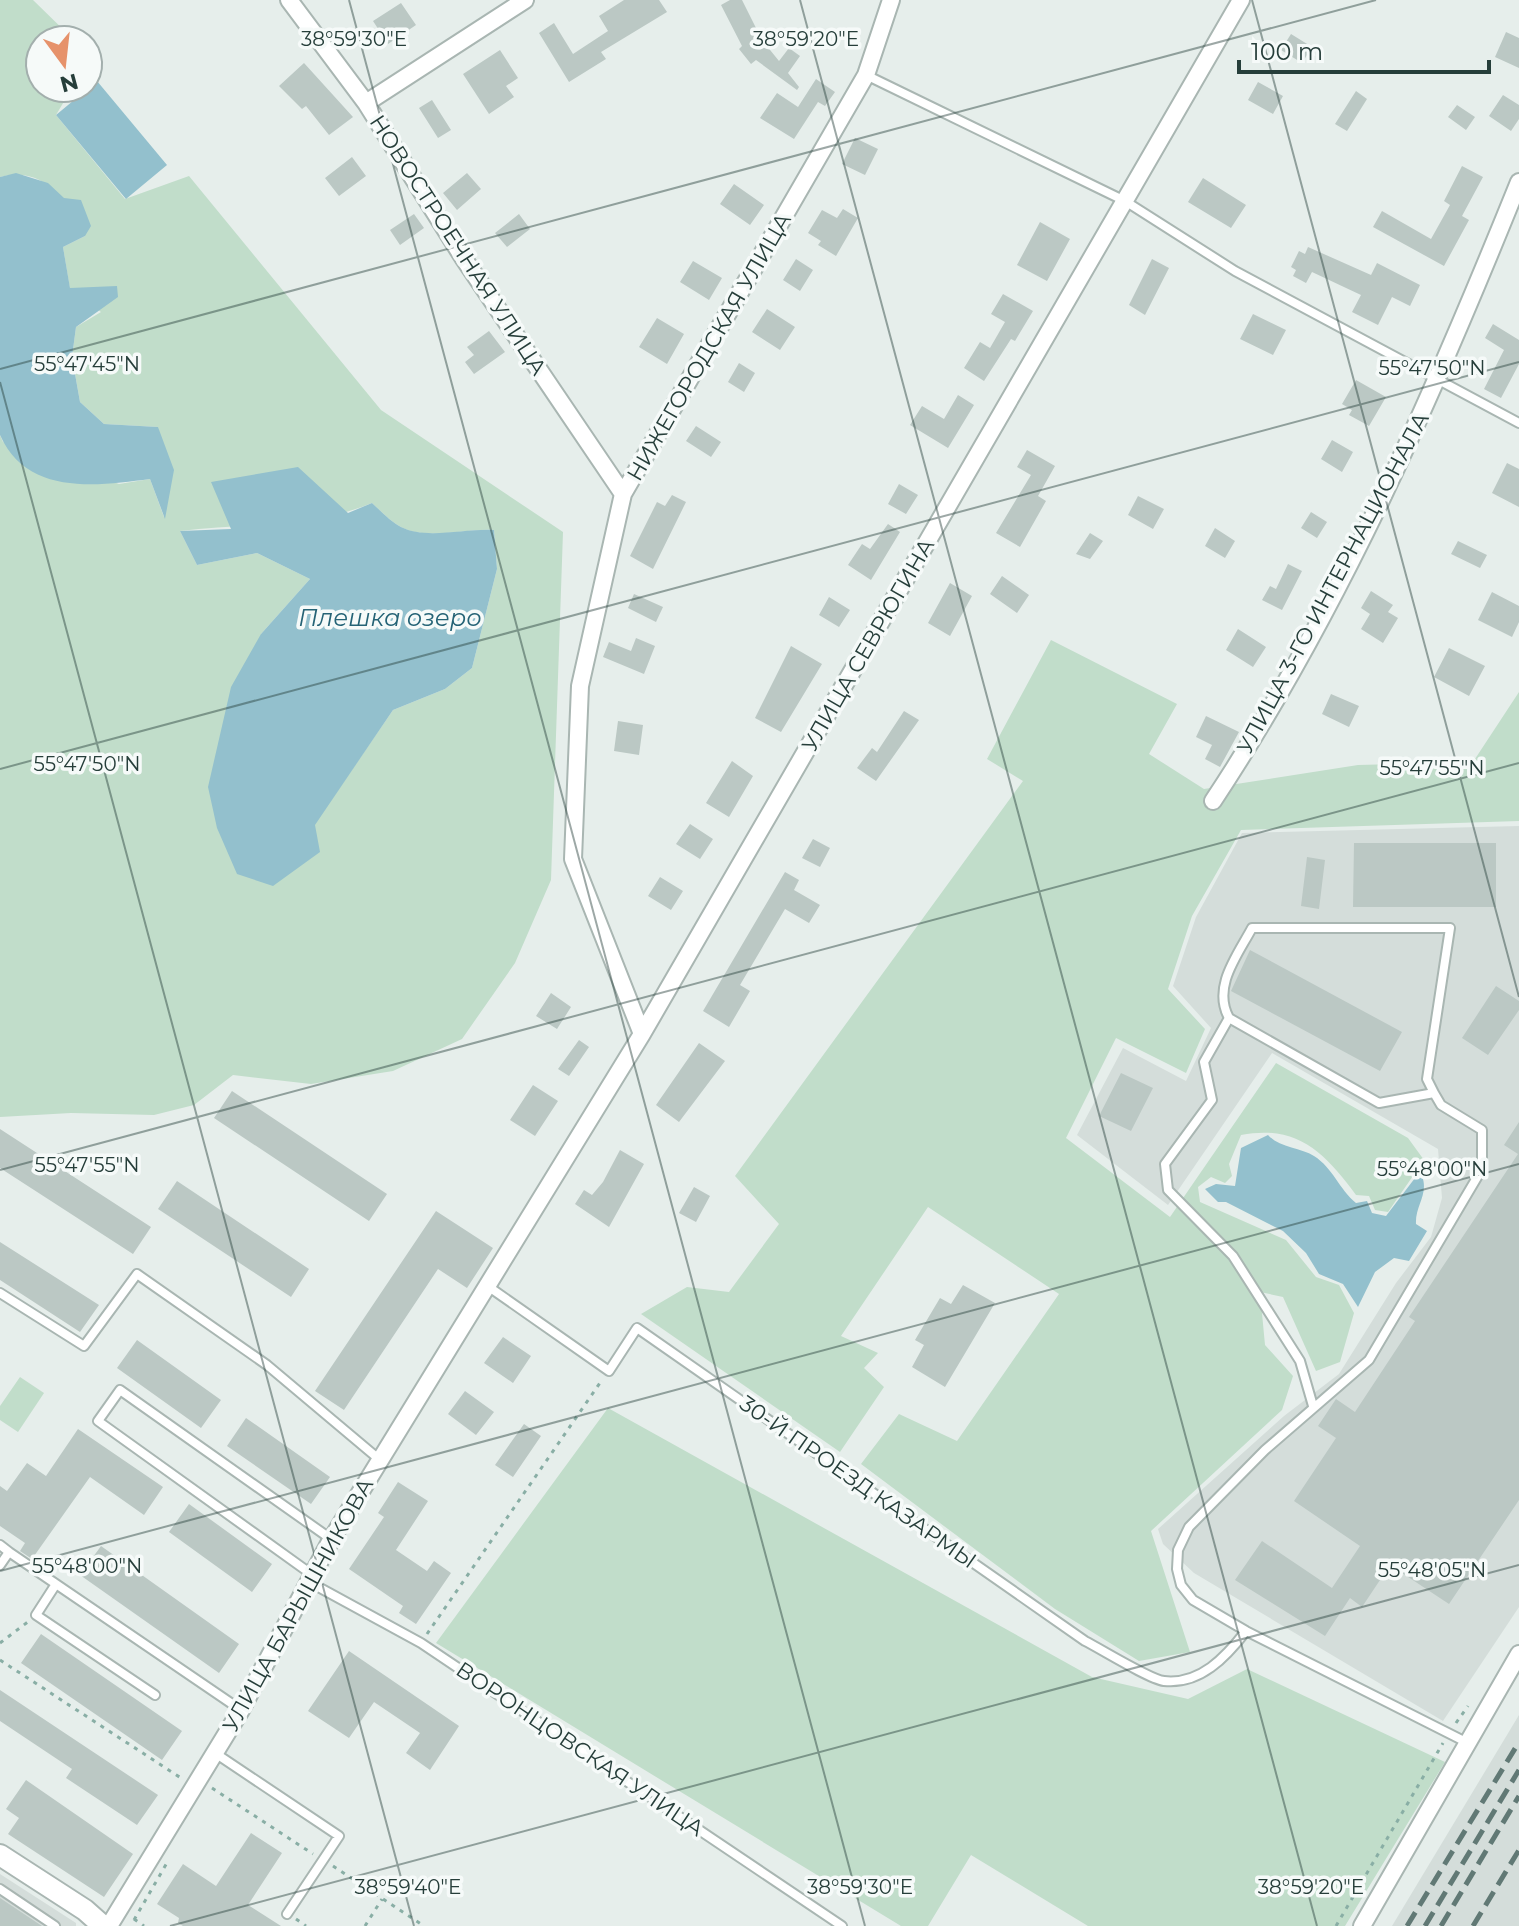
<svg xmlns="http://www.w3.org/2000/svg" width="1519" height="1926" viewBox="0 0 1519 1926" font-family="Montserrat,sans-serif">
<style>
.built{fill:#d4ddda}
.green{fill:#c1ddca;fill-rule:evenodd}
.water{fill:#93c0cd}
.building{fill:#bbc8c4}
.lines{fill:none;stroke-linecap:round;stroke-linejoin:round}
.service-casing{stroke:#a9b6b2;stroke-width:12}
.minor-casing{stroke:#a9b6b2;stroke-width:20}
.tertiary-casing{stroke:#a9b6b2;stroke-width:24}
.path{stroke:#89aea5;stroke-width:3;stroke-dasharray:4 6;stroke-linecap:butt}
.service{stroke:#fff;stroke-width:8}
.minor{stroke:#fff;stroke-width:16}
.tertiary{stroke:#fff;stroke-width:20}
.rail{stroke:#617975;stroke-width:5;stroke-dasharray:16 8;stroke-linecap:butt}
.ticks{fill:none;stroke:#263e3a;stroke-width:2;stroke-opacity:0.45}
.labels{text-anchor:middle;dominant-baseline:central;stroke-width:7;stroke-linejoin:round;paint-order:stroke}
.street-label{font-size:22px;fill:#263e3a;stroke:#f6faf9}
.water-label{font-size:24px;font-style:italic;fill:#256376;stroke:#f6faf9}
.ticks-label{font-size:20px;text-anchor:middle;fill:#263e3a;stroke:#f6faf9;stroke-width:7;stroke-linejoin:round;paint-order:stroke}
</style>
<rect width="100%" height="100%" fill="#e6eeeb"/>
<path class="built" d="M1519,826v781l-76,114 -249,-148 -31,-29 -5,-15 126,-113 55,-42 57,-91 35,-46 11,-39 -4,-49 -166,-96 -104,152 -91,-70 46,-87 63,33 25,-53 -38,-42 23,-69 46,-84z
M1519,1715v211h-127z
M0,1874l76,49v3h-76z"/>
<path class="green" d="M0,0h33l41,40h-34v48h32l-16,27 69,84 64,-23 192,234 182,122 -12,348 -36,83 -53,76 -69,32 -82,13 -78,-9 -39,30 -40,10 -83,-2 -71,4v-682l3,7 116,42 31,-5 14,38 -6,-90 -54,-3 -24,-22 -8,-45 4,-30 25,-15 -31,-23 -7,-42 22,-11c-19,-35 -40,-71 -85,-59zM372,503c9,8 19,19 29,24 26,14 64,1 93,3l3,39 -25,99 -27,21 -52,21 -79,115 -53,-191 49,-55 -53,-26 -60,12 -17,-34c63,-8 132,-3 192,-28z
M1051,640l126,64 -28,50 55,35 154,-24 115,-3 46,-70v129l-278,9 -49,86 -24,73 37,40 -19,44 -70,-35 -50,100 104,79 106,-154 132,75 16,22 -36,52 -13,-2 -6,-14 -13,-1c-31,-42 -59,-71 -115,-60l-12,29 3,12 -7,7 -14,-6 -13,10 2,15 86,38 30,37 23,8 15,28 -14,49 -24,9 -33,-74 -23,-5 5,53 28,31 -11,34 -131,121 39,121 -51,9 -84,-52 -194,-145 38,-50 58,27 102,-147 -131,-87 -87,129 37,17 -14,15 20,19 -44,65 -199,-138 46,-27 42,5 50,-68 -44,-48 288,-395 -36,-22z
M20,1377l24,16 -26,39 -18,-12v-14z
M608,1408l484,269 96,22 59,-30 198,93 -100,164h-257l-117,-71 -43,71h-27l-465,-283z"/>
<path class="water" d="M97,81l70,84 -41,34 -70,-84z
M16,173l32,10 16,15 17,2 10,26 -6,10 -22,11 7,41 47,-2 1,11 -42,30 -4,30 8,45 24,22 54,3 16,43 -9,49 -15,-40c-53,7 -123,17 -150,-44v-258z
M298,467l50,46 24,-10c9,8 19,19 29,24 25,13 65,1 93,3l3,39 -25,99 -27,21 -52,21 -78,115 5,27 -47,34 -36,-12 -20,-46 -9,-41 23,-100 30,-53 49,-55 -53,-26 -60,12 -17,-34 51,-2 -20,-47z
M1268,1135c10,12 33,13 46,21 19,12 25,33 42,47l11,-2 5,12 14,3 29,-38 7,-2c7,18 -7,30 -6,48l11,7 -18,30 -15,-3 -19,14 -17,35 -15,-23 -24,-10 -13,-21 -23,-22 -57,-29h-8l-13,-13 11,-5 19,2 6,-38z"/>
<path class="building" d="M624,0h35l8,12 -66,40 5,7 -37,23 -30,-49 15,-10 19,31 35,-23 -9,-15z
M730,0h12l20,40 17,21 10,-13 11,8 -12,17 11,14 -2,3 -41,-30 -5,4 -12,-15 3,-3 -21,-41z
M401,3l15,22 -28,19 -15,-23z
M1506,32l13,6v30l-24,-11z
M1291,34l21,13 -10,16 -21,-13z
M500,50l18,28 -12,8 8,11 -25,17 -26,-40z
M304,63l49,54 -24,18 -23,-29 -4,3 -23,-23z
M816,79l19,13 -10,14 -7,-4 -24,37 -34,-21 17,-25 21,14z
M1258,82l25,14 -10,18 -25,-14z
M1356,91l11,8 -20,32 -12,-7z
M1503,95l16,10v14l-8,12 -22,-15z
M432,100l19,30 -13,8 -19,-30z
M1457,105l18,12 -9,13 -18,-13z
M855,138l23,11 -13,26 -23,-11z
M352,157l14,19 -27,20 -14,-18z
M1462,166l21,11 -21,39 7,4 -25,46 -71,-39 9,-16 49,28 19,-34 -6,-4z
M467,173l14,16 -24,21 -14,-17z
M1203,178l43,27 -15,23 -43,-26z
M734,184l30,21 -14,20 -30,-21z
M843,209l15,9 -22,38 -18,-11 3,-4 -13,-8 14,-23 15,8z
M414,214l10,14 -24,17 -10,-15z
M519,214l11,15 -23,18 -12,-14z
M1040,222l30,17 -23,42 -30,-16z
M1308,247l63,28 6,-12 43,22 -10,21 -18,-9 -14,28 -26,-13 9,-17 -49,-23 -6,11 -13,-7 3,-6 -5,-3 8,-16 6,3z
M796,259l17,11 -13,21 -17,-11z
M1152,259l17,9 -24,47 -16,-10z
M693,261l29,17 -13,22 -29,-18z
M1003,294l30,17 -18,30 -4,-2 -27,42 -20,-13 16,-26 10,6 15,-26 -14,-8z
M767,309l28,18 -15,23 -28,-18z
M1253,314l33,16 -13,25 -33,-16z
M657,318l27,16 -17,30 -28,-17z
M1493,324l26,16v24l-18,34 -17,-9 20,-39 -19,-12z
M489,331l16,21 -31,22 -9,-12 9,-7 -7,-8z
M739,363l16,10 -11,19 -16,-10z
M1356,380l30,17 -17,29 -20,-11 3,-5 -10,-6z
M958,395l16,10 -26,43 -38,-23 12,-19 22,13z
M696,426l25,16 -10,15 -25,-16z
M1332,440l21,12 -11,20 -21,-13z
M1027,450l28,16 -17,30 8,5 -26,46 -24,-14 35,-58 -14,-8z
M1507,463l12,6v38l-27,-14z
M899,484l19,11 -12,19 -18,-10z
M672,495l14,7 -33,67 -23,-13 27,-54 8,4z
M1138,496l26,13 -11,20 -25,-14z
M1311,512l16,10 -10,16 -16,-10z
M888,524l12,8 -29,48 -23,-15 14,-21 8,5z
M1215,528l20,13 -10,17 -20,-12z
M1090,533l13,8 -13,18 -14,-5z
M1458,541l29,14 -7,13 -29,-14z
M1288,564l14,7 -20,39 -20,-10 8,-14 6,3z
M1002,576l27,19 -12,18 -27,-19z
M950,583l22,13 -22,40 -22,-13z
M1371,591l22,14 -5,7 10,6 -15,25 -22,-14 9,-15 -9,-6z
M1492,592l27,14v16l-7,15 -34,-17z
M634,594l29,13 -7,15 -28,-14z
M829,597l21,13 -11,17 -20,-12z
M1238,629l28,18 -13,20 -27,-17z
M636,638l19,8 -11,28 -41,-17 6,-15 22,9z
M791,646l31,18 -41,68 -26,-14z
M1449,648l36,18 -16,30 -35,-19z
M1331,694l28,12 -10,21 -27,-13z
M904,711l15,9 -43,61 -19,-13 15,-20 5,4z
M1206,716l33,16 -19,35 -15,-8 7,-14 -16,-8z
M618,721l25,4 -4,30 -25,-4z
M732,761l21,15 -24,41 -23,-14z
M690,824l23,15 -13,20 -24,-15z
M813,839l17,9 -10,19 -18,-9z
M1354,843h142v64h-143z
M1307,857l18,3 -6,49 -18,-3z
M785,872l14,8 -5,10 26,15 -11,18 -24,-14 -45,76 10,6 -21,36 -26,-16z
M660,877l23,14 -12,19 -23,-14z
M1250,950l152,82 -22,39 -149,-80z
M1496,986l23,15v9l-31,45 -26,-17z
M551,993l20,14 -14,22 -21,-13z
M579,1040l10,7 -20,29 -11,-7z
M699,1043l26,18 -46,61 -23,-17z
M1121,1073l32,15 -22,43 -32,-15z
M533,1085l25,16 -23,35 -25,-16z
M232,1091l155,103 -18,27 -155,-103z
M1519,1122v378l-70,104 -59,-39 -28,42 -12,-9 -25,38 -90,-56 27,-39 70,47 28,-42 -66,-45 42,-63 -18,-12 18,-27 19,13 60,-91 -6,-4 109,-163 -14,-9z
M0,1129l151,98 -18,27 -133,-86z
M620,1150l24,14 -35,63 -34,-23 9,-14 8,5 11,-13z
M177,1181l132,88 -18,28 -133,-88z
M694,1187l16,9 -14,26 -17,-9z
M436,1211l57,37 -26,40 -29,-19 -94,141 -29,-19z
M0,1242l99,63 -19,27 -80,-52z
M963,1285l32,18 -50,84 -33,-20 12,-22 -9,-5 25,-42 11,6z
M503,1337l28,19 -18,27 -29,-20z
M137,1340l84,60 -20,28 -84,-60z
M465,1391l29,21 -18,23 -28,-21z
M246,1418l84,59 -19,27 -84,-58z
M524,1424l17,12 -28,41 -18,-12z
M78,1429l85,58 -19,28 -54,-38 -58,82 -12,-8 5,-8 -25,-17v-40l7,5 20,-28 19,13z
M398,1482l30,19 -32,49 31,21 7,-10 17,12 -35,51 -17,-11 4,-7 -54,-37 35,-52 -6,-4z
M189,1504l83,60 -20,28 -83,-60z
M101,1546l138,98 -20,29 -139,-98z
M41,1634l141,97 -20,29 -141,-97z
M349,1651l110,75 -29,44 -24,-17 14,-20 -46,-31 -25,36 -41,-27z
M0,1690l158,105 -21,30 -71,-47 6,-9 -72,-48z
M26,1780l107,74 -29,43 -96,-63 11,-16 -13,-9z
M251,1833l31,20 -34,52 33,21h-98l-5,-3 1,-5 -22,-14 26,-40 33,22z
M0,1898l42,28h-42z"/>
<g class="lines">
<g class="service-casing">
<path id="service" d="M866,75l259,126 110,70 284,152
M1229,1018l-25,44 8,38 -47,64 3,26 65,66 67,105 13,45
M1434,1093l-7,-14 23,-151h-198c-15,28 -40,59 -23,90l150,85 55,-10 7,12 41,25v39l-113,191 -104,90 -76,77 -11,23 -1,19 4,16 12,15 53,31 222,112
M489,1287l120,84 28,-43 448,313c16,8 64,38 79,40 36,4 62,-24 82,-50
M0,1293l84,53 53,-72 130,91 113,95
M0,1545l9,7 -9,13
M9,1552l232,158
M314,1576l-216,-155 22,-31 211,149
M311,1583l110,60 421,283
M56,1584l-20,31 119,80
M215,1753l124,83 -52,78
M0,1889l55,37"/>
</g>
<g class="minor-casing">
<path id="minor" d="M289,0l77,103 98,156 159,235
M366,103l159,-103
M1213,801c127,-192 220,-406 306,-619
M642,1034l-69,-175 7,-173 43,-192 243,-419 25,-75
M109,1926l132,-216 90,-170 311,-506 599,-1034
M1362,1926l157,-272"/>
</g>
<g class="tertiary-casing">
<path id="tertiary" d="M0,1855l85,55 18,16"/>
</g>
<path class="path" d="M427,1634l175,-254
M0,1643l29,-22
M0,1660l181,118
M1456,1723l12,-17
M212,1788l101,66
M333,1866l91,60
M134,1919l10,7
M296,1919l10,7
M134,1920l34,-59
M365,1926l17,-27
M1336,1926l107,-183"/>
<use href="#service" class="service"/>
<use href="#minor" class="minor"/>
<use href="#tertiary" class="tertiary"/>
<path class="rail" d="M1407,1926l112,-184
M1425,1926l94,-156
M1441,1926l78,-130
M1473,1926l46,-76"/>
</g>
<path class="ticks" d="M349,0l516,1926M800,0l517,1926M1252,0l267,997M0,369l1376,-369M0,382l414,1544M0,769l1519,-407M0,1170l1519,-407M0,1571l1519,-407M170,1926l1349,-361"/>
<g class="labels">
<g class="street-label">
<text transform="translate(458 245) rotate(57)">НОВОСТРОЕЧНАЯ УЛИЦА</text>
<text transform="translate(709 347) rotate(-60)">НИЖЕГОРОДСКАЯ УЛИЦА</text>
<text transform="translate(1333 583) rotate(-62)">УЛИЦА 3-ГО ИНТЕРНАЦИОНАЛА</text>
<text transform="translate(868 645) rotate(-60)">УЛИЦА СЕВРЮГИНА</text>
<text transform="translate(858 1482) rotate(35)">30-Й ПРОЕЗД КАЗАРМЫ</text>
<text transform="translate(298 1605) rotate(-61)">УЛИЦА БАРЫШНИКОВА</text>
<text transform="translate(580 1749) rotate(34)">ВОРОНЦОВСКАЯ УЛИЦА</text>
</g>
<g class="water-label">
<text x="390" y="617">Плешка озеро</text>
</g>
</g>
<g class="ticks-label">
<text x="354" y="46">38°59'30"E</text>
<text x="806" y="46">38°59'20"E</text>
<text x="87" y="371">55°47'45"N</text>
<text x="1432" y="375">55°47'50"N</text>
<text x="87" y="771">55°47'50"N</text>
<text x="1432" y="775">55°47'55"N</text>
<text x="87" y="1172">55°47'55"N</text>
<text x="1432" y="1176">55°48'00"N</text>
<text x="87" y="1573">55°48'00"N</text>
<text x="1432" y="1577">55°48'05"N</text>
<text x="408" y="1894">38°59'40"E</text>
<text x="860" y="1894">38°59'30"E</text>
<text x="1311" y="1894">38°59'20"E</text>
</g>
<g transform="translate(64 64) rotate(165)"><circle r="38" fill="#f6faf9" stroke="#a3afad" stroke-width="2"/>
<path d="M0-6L14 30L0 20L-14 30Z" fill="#e6926b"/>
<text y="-12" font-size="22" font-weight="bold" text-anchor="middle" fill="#263e3a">N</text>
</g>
<path d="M1239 60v12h250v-12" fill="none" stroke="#263e3a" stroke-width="4"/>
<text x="1251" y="60" font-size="24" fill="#263e3a" stroke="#f6faf9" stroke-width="6" paint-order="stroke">100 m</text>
</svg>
